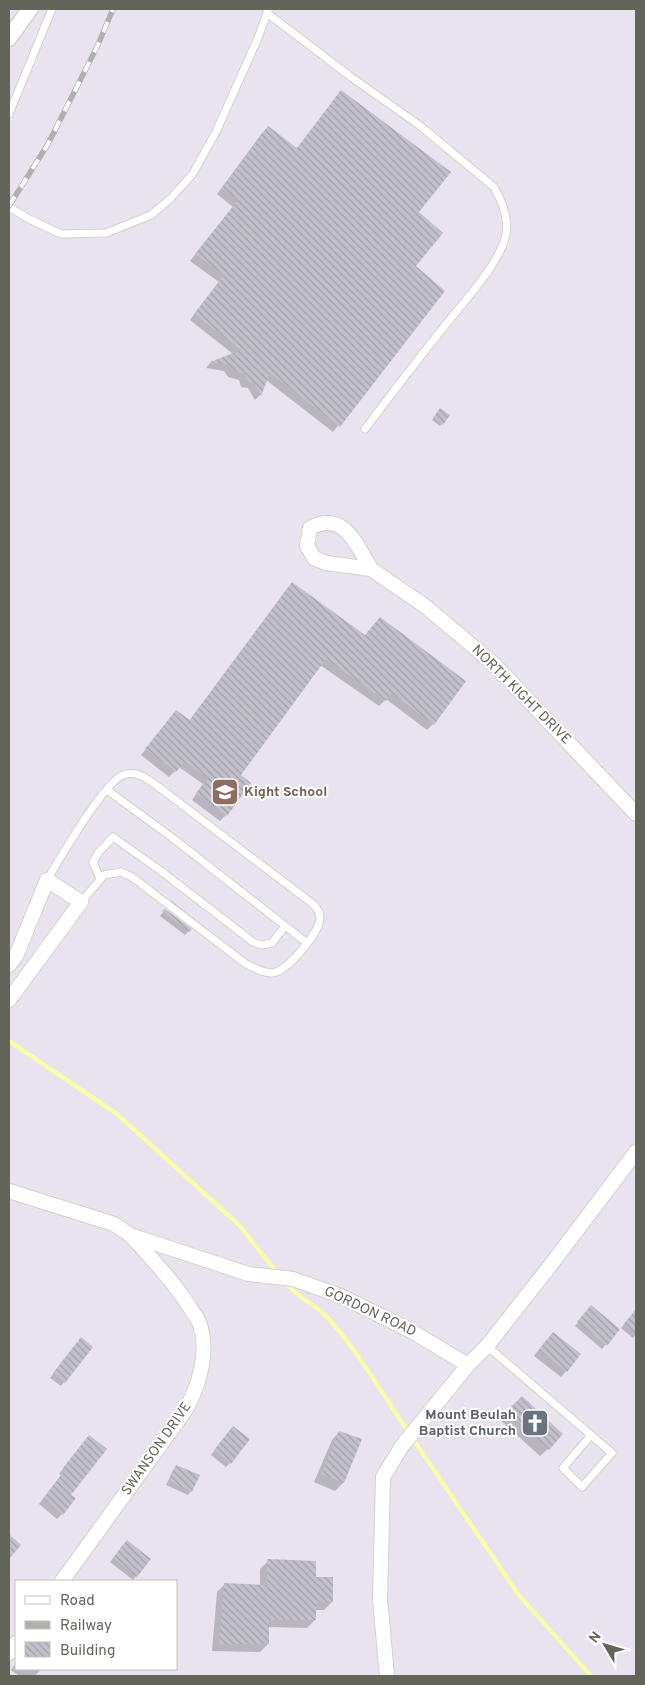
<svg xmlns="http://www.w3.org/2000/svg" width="645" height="1685" viewBox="0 0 645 1685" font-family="Overpass,sans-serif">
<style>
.shadow{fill:#0003}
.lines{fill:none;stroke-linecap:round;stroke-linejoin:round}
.stream{stroke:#fbffa3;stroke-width:4}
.building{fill:url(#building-back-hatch)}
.service-casing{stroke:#d1d3cc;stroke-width:9}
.minor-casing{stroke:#d1d3cc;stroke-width:16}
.tertiary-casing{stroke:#d1d3cc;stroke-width:18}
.service{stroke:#fff;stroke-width:7}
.minor{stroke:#fff;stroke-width:14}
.tertiary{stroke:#fff;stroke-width:15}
.rail-casing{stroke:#b0b1ae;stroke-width:5.5}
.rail{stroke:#fff;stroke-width:4;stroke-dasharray:11;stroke-linecap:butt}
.labels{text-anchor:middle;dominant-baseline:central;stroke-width:4;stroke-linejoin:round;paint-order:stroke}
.street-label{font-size:14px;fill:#63655b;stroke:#fff}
.education-label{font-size:14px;font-weight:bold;fill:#785e54;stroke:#fff;text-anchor:start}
.worship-label{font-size:14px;font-weight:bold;fill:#5b616d;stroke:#fff;text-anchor:end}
</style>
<defs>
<pattern id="building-back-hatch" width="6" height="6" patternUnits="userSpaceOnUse" patternTransform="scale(1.25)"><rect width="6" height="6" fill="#c2c0ca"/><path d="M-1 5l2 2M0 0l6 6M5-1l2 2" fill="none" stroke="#a1a0a7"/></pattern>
</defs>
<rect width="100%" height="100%" fill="#e8e3ef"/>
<path class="shadow" d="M341,92l77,120 -4,55 29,24 -110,141 -67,-52 -6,15 -5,5 -7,-12 -7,-1 -2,-7 -11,-3 -4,-6 -18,-3 4,-5 23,-9 -43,-34 29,-38 -29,-21 43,-54 -16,-13 45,-61 6,-6 29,22z
M441,410l7,5 -8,11 -8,-6z
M287,589l78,47 15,-18 53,106 -6,6 -41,-31 -7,7 -59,-41 -80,110 -14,40 -6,6 -28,-21 11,-16 -24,-17 -10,10 -28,-22 30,-37 18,3z
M172,901l24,20 -2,3 -26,-20z
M165,910l25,19 -5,6 -25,-19z
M587,1311l31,19 -16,19 -27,-23z
M635,1312l1,1v21l-3,4 -12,-10z
M547,1339l19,32 -5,6 -27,-21z
M77,1343l-13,39 -3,4 -11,-8z
M514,1405l34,44 -8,7 -40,-36z
M230,1431v32l-4,4 -15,-12z
M339,1432l21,8 -17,43 -8,8 -21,-9 18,-42z
M84,1442l-14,53 -8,19 -5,5 -18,-15 22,-29 -2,-1z
M177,1466l14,25 -3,4 -22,-10 7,-15z
M123,1545l13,31 -3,4 -23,-18z
M268,1561l64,41 -8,8h-9v10l-8,8 -39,-1v17l-8,8 -48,-1 5,-59 8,-8 35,2v-17z
M16,1663v6h25l-6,7h-16l-8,-6z"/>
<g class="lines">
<path class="stream" d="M9,1041l108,73 122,111 39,49
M286,1283c10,13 26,20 38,31 32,33 59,81 85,119
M413,1439l105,155 73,82"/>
</g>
<path class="building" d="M341,90l110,82 -32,40 24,21 -27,33 29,25 -105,136 -70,-54 -9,23 -7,-13 -7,-1 -2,-8 -12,-3 -3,-6 -20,-3 31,-12 -47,-36 30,-39 -29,-21 43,-54 -16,-12 46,-62 29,22z
M440,408l10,7 -7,10 -10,-7z
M292,582l73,53 15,-18 86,64 -32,44 -42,-32 -6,8 -60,-42 -85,116 10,8 -24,33 -31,-23 12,-15 -23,-16 -9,10 -31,-23 31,-39 14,10z
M165,909l27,20 -3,3 -27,-21z
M591,1305l29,24 -13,17 -30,-24z
M636,1309v25l-12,-10z
M553,1332l28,22 -14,18 -28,-22z
M81,1337l12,10 -28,36 -12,-10z
M522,1396l41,38 -14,16 -42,-39z
M233,1426l17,13 -19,25 -17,-14z
M339,1431l23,8 -18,44 -23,-9z
M89,1435l18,14 -36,46 5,3 -13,17 -20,-16 22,-29 -2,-2z
M176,1465l24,10 -8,17 -23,-11z
M9,1534l12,11 -12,14z
M127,1540l24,19 -14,18 -24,-19z
M267,1559l49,2v16h17v25l-17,1v17h-47v24h-50l5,-61 43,2z"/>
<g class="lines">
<g class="service-casing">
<path id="service" d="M267,13l84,64 68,48 75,62c8,14 15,30 12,47 -5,28 -41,66 -59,89 -28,35 -55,70 -82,106
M9,114l43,-105
M9,207l20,12 32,15 45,-1 45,-18 19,-16 22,-24 24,-43 42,-94 10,-28
M107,790l67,49 133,104
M100,879l-7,-17 6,-10 14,-15 48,34 92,71 9,3 10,-2 13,-17
M47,880c12,-20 57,-98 76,-105 11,-4 20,1 29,7l161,122c4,4 7,8 7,14 0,14 -33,54 -48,55 -9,0 -18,-5 -26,-9l-114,-87 -11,-5 -17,3 -23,27
M487,1346l125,107 -30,34 -19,-19 28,-33"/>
</g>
<g class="minor-casing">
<path id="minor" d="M371,569c-15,-25 -27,-59 -61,-41l-3,18 7,12 12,5 45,6 54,37 69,58 142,150
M9,965l7,-9 31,-76 34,22 -72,98
M9,1191l105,33 16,11 118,39 45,5 48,17 70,35 57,34
M62,1581l123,-170c14,-25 25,-60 14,-89 -2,-5 -6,-9 -8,-13 -17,-27 -38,-49 -59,-72
M9,1653l7,-10
M387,1676l-7,-77 3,-122 19,-31 66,-81 19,-19 66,-84 83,-110"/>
</g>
<g class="tertiary-casing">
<path id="tertiary" d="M9,38l21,-29"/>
</g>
<use href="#service" class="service"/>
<use href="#minor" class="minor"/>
<use href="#tertiary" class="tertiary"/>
<g class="rail-casing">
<path id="rail" d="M9,206l39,-62 49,-97 16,-38"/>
</g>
<use href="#rail" class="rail"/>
</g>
<defs>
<g id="school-square" transform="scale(1.4375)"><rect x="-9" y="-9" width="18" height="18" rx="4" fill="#8d6e63" stroke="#fff"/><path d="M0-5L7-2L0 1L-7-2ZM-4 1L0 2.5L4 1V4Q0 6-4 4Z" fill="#fff"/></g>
<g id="church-square" transform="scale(1.4375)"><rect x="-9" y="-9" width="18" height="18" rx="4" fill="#6b7280" stroke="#fff"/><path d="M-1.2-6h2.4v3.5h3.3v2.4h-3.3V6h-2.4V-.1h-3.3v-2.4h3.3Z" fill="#fff"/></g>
</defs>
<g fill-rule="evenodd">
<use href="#school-square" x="225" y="792"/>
<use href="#church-square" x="535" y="1423"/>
</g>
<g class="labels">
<g class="street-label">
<text transform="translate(521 695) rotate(45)">NORTH KIGHT DRIVE</text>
<text transform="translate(370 1312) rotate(25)">GORDON ROAD</text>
<text transform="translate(157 1449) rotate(-55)">SWANSON DRIVE</text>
</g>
<g class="education-label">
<text x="244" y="792">Kight School</text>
</g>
<g class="worship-label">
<text x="516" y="1415">Mount Beulah<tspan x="516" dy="16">Baptist Church</tspan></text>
</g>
</g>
<rect width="645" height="1685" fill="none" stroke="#63655b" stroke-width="20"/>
<rect x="15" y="1580" width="162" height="90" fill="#ffffff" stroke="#c1c1bd"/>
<rect x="25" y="1596" width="25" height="8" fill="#ffffff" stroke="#c1c1bd"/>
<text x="60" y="1605" font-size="15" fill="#63655b">Road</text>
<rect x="25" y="1621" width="25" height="8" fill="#b0b1ae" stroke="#c1c1bd"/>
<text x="60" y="1630" font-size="15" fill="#63655b">Railway</text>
<rect x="25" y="1642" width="25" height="15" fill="url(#building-back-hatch)" stroke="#c1c1bd"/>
<text x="60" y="1655" font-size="15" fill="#63655b">Building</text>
<g transform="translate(605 1645) rotate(308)" stroke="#ffffff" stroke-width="4" paint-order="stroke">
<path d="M0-4L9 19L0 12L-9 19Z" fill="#63655b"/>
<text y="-8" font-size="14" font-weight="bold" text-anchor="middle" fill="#63655b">N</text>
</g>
</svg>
